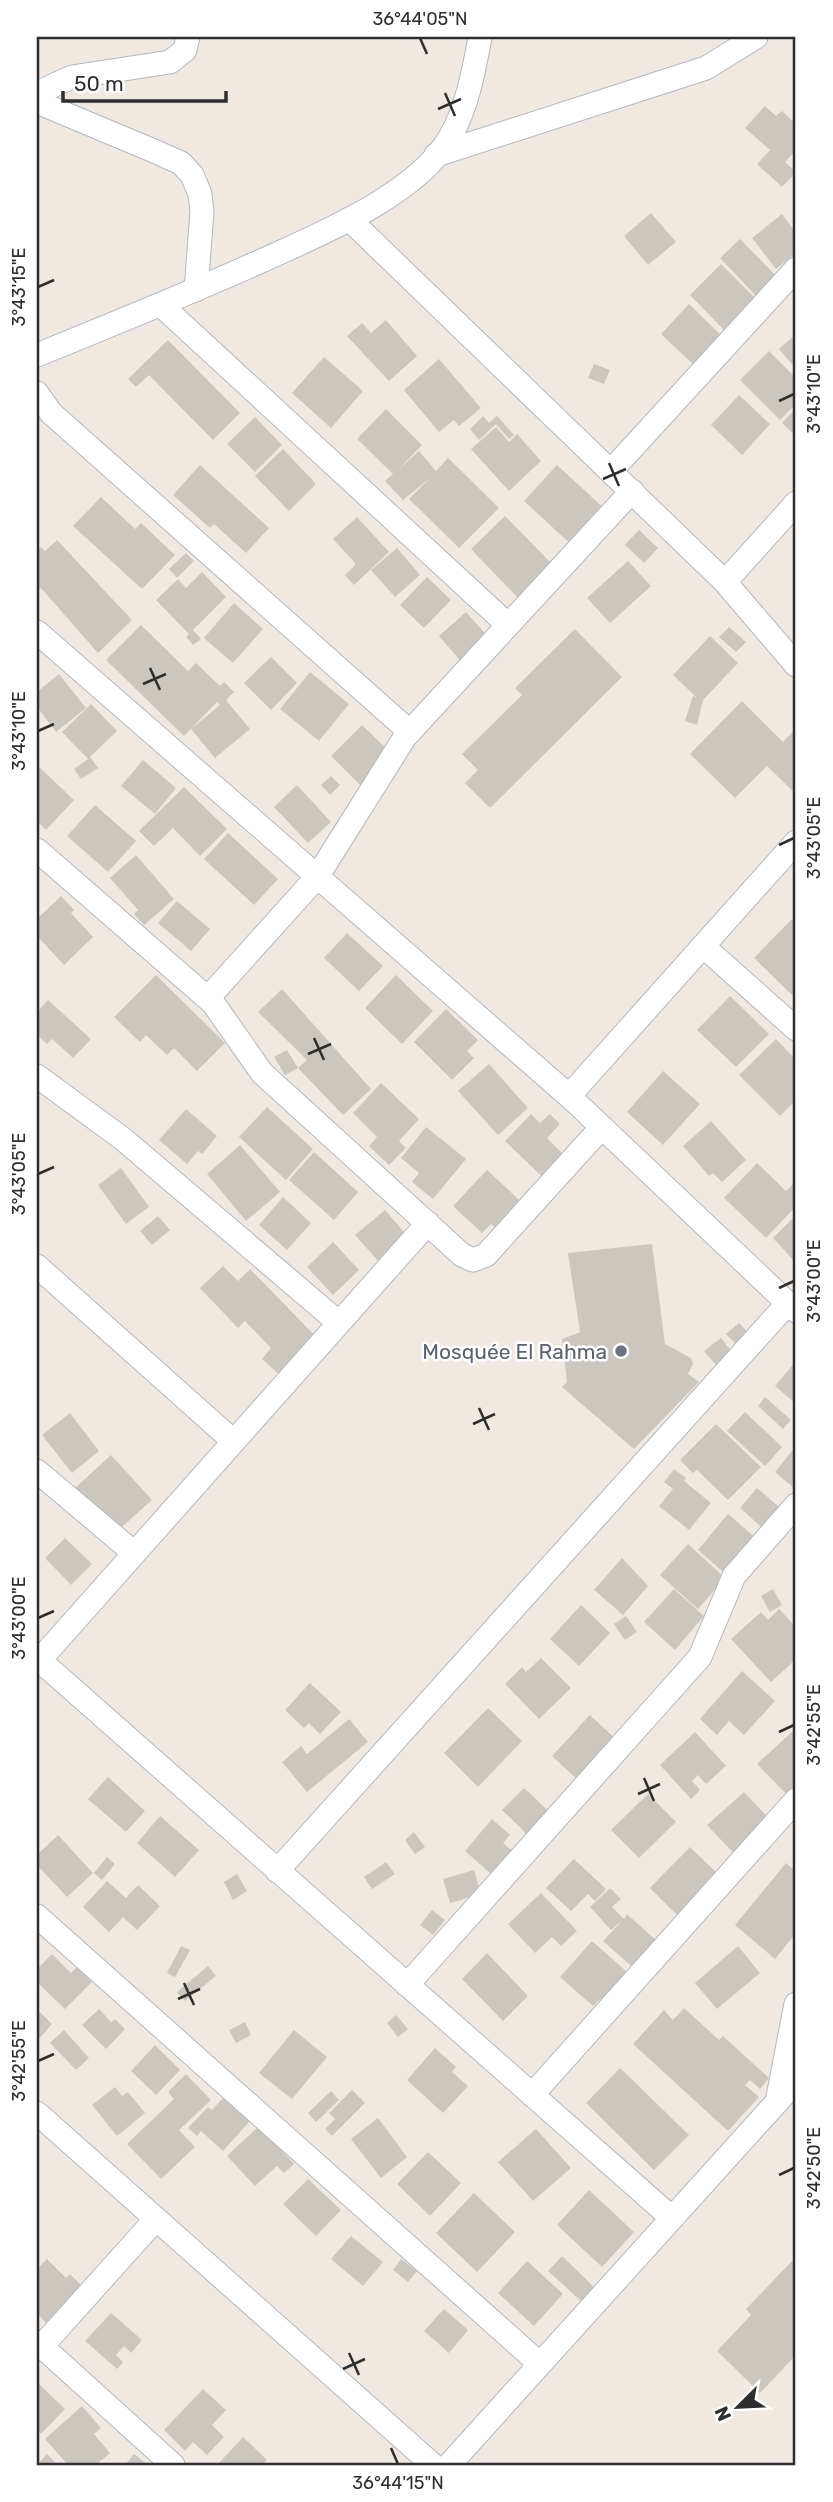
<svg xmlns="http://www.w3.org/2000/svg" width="833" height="2502" viewBox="0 0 833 2502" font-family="Rubik,sans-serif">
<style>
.building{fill:#cbc7bf}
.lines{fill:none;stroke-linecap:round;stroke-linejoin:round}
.street-casing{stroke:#b4b7c1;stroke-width:25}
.street{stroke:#fff;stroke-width:23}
.ticks{fill:none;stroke:#2e2e2e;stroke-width:2.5}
.worship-dot{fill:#6b7280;stroke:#fff;stroke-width:2.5}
.labels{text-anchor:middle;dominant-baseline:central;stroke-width:5;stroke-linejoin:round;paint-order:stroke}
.worship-label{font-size:21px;fill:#5b616d;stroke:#fff;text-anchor:end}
.neatline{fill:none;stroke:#2e2e2e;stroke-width:2.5}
.ticks-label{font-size:18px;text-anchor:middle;fill:#2e2e2e}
</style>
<rect width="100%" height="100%" fill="#efe9e1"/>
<path class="building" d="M765,106l11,10 6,-5 14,13v26l-11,12 11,10 -14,15 -25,-23 13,-14 -25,-22z
M651,213l25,29 -28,23 -24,-29z
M782,214l14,19v20l-20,16 -24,-31z
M740,239l41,42 -20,20 -41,-43z
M721,264l37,37 -32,31 -36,-37z
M689,304l36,35 -28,29 -36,-34z
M386,320l31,36 -28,25 -42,-45 15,-13 9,10z
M796,334v35l-17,-20z
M168,340l72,73 -27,27 -64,-65 -13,12 -8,-8z
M769,351l27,27v26l-16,16 -40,-40z
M324,357l39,34 -32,37 -39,-35z
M439,359l42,49 -22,18 -5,-6 -15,12 -35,-42z
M594,364l16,6 -6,14 -16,-6z
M739,395l31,29 -28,31 -31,-30z
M796,408v28l-14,-13z
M386,409l36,36 -23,24 20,-18 17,20 12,-13 51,50 -40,40 -50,-49 21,-21 -27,22 -18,-19 8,-7 -36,-35z
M483,416l6,7 8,-7 17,19 -5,4 -13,-15 -17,16 -9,-11z
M255,417l27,28 -27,27 -28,-28z
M496,427l13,15 8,-8 24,27 -32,30 -38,-42z
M283,449l33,35 -27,27 -34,-35z
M200,465l69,63 -23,25 -32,-29 -4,4 -37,-33z
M557,465l51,47 -33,36 -51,-47z
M101,497l34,32 6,-6 34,32 -33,34 -69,-63z
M505,516l47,48 -34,34 -47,-49z
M357,517l32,35 -35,33 -9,-10 11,-11 -23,-25z
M639,530l19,18 -14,15 -19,-18z
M57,540l75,80 -34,33 -57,-65 -4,4v-41l4,-4 4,4z
M397,548l23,27 -25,22 -24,-27z
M186,553l8,8 -17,17 -8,-9z
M628,561l23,25 -41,37 -23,-25z
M202,572l24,25 -33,33 8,9 -8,6 -7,-8 3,-3 -33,-34 22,-21 8,9z
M427,577l24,23 -27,28 -24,-23z
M234,603l29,26 -30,34 -29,-25z
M466,612l25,28 -27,25 -25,-29z
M141,625l47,46 8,-8 24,23 4,-4 10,10 -8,8 24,29 -35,29 -24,-29 29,-24 -3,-3 -33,34 -78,-76z
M729,627l17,15 -10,10 -17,-15z
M575,629l47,48 -132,131 -25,-25 13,-13 -16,-16 60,-59 -7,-7z
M710,636l28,27 -35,37 -6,25 -12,-4 8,-25 4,2 -24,-23z
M271,657l26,26 -26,27 -27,-27z
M310,672l39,32 -30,37 -39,-32z
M59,674l27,34 -30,24 -19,-25v-15z
M742,701l41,41 11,-12 2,2v62l-29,-28 -32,32 -45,-44z
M91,704l26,27 -27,26 8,11 -17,11 -7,-10 14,-10 -26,-27z
M362,725l29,28 -31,32 -29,-29z
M143,760l33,28 -21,26 -34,-28z
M38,766l36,34 -28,30 -9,-9z
M331,776l9,9 -10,10 -9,-10z
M297,785l34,37 -23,21 -34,-36z
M184,787l43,42 -27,27 -27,-28 -19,18 -15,-15z
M95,805l41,36 -28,31 -41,-36z
M228,833l50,46 -24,26 -50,-46z
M136,855l38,44 -30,26 -10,-11 4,-4 -28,-32z
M61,896l13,14 -3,3 22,24 -29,28 -27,-29v-17z
M177,901l33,28 -19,22 -33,-28z
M792,919l4,4v67l-4,5 -38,-37z
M347,933l36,33 -24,25 -35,-33z
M156,975l69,68 -28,28 -23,-23 -7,7 -21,-20 -6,7 -26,-25z
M396,975l37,36 -31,33 -37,-36z
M282,989l89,100 -28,26 -45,-47 9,-8 -49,-48z
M730,996l39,38 -33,33 -39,-37z
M48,1000l43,39 -18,19 -21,-19 -5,5 -10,-9v-23z
M446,1009l32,31 -11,11 7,7 -22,22 -38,-38z
M776,1039l20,21v40l-16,16 -41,-41z
M287,1050l11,18 -13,7 -11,-18z
M489,1064l39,44 -30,27 -40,-44z
M663,1071l37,33 -37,41 -36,-33z
M381,1083l38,36 -20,22 7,7 -17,17 -20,-19 8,-9 -24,-24z
M267,1107l46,42 -27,31 -47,-43z
M186,1109l31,27 -15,18 -4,-3 -11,13 -28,-24z
M531,1114l9,9 10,-9 10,10 -13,14 28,28 -21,22 -49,-47z
M711,1121l35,39 -24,22 -9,-9 -4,3 -26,-30z
M426,1127l40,32 -33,40 -21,-17 7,-9 -18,-15z
M240,1145l40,47 -34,29 -39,-47z
M314,1152l44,40 -24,28 -45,-40z
M757,1163l29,28 10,-10v25l-30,32 -42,-40z
M121,1168l28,39 -23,17 -28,-39z
M487,1170l43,40 -25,27 -14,-13 -9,9 -29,-27z
M283,1197l28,26 -24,27 -28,-25z
M385,1210l24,28 -29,25 -25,-28z
M796,1215v48l-23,-25z
M158,1216l12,14 -18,15 -12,-14z
M333,1242l26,28 -26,25 -26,-28z
M652,1244l13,100 26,14 2,6 -5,10 11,8 -65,67 -72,-62 5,-5 -5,-43 18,-7 -12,-79z
M223,1266l15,15 12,-12 74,76 -42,32 -20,-18 9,-11 -26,-27 -7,7 -38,-40z
M739,1323l10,11 -12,11 -11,-11z
M721,1338l15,19 -16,13 -16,-19z
M796,1361v43l-21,-18z
M765,1397l26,23 -8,9 -25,-23z
M745,1412l37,35 -17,19 -38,-35z
M70,1413l29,38 -27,22 -30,-38z
M716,1424l45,43 -33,33 -31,-30 -4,3 -13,-13z
M796,1446v44l-21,-18z
M111,1455l41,45 -37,33 -41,-44z
M674,1469l12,9 -2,3 27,22 -22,27 -30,-24 14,-17 -9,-7z
M757,1488l28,24 -18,20 -27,-24z
M728,1514l30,26 -30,36 -30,-26z
M65,1538l27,26 -21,21 -26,-27z
M688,1544l37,34 -27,31 -38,-34z
M622,1558l26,28 -25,29 -29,-25z
M674,1589l30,27 -29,34 -31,-28z
M773,1589l9,16 -12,7 -9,-16z
M581,1605l29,28 -31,33 -29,-27z
M779,1609l17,18v32l-25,23 -40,-43 30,-27 7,8z
M626,1616l11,16 -12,8 -11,-16z
M541,1658l30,30 -32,31 -34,-35 17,-17 4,5z
M742,1671l33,30 -31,34 -15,-14 -12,14 -17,-16z
M310,1683l31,29 -21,22 -11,-11 -5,5 -19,-18z
M488,1708l34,33 -44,46 -34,-34z
M590,1715l30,28 -38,41 -30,-28z
M349,1719l19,23 -61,50 -25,-30 19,-16 6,8z
M796,1728v64l-6,6 -33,-34z
M695,1732l31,34 -20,18 -8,-9 -6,6 8,9 -9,9 -31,-34z
M108,1777l37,34 -19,21 -38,-33z
M524,1788l34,32 -22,23 -34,-33z
M744,1792l30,32 -36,34 -31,-33z
M648,1794l28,28 -37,36 -28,-28z
M160,1816l39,34 -24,27 -38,-34z
M492,1819l18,16 -7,8 15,13 -20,24 -33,-29z
M414,1832l11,15 -10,7 -10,-14z
M58,1835l35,38 -26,24 -30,-32v-10z
M690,1847l33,32 -40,42 -33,-33z
M107,1857l8,7 -13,16 -8,-7z
M574,1859l32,30 -11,12 -7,-7 -17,17 -25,-23z
M386,1862l9,12 -23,15 -8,-12z
M786,1863l10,9v49l-3,4 3,8 -21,26 -40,-34z
M474,1870l7,24 -31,9 -7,-24z
M237,1874l10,17 -14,9 -9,-18z
M107,1881l19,17 12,-13 22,21 -23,24 -14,-13 -14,15 -26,-25z
M610,1888l11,11 -9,8 12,12 3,-5 33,30 -23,27 -34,-30 19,-20 -11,9 -21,-23z
M541,1893l36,38 -16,15 -9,-9 -17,16 -27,-29z
M432,1910l13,10 -12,15 -13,-10z
M592,1941l44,39 -25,28 -11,-9 -7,7 -33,-29z
M181,1946l9,4 -15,27 -8,-4z
M738,1946l22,27 -43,36 -22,-26z
M487,1953l41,43 -25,25 -41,-42z
M52,1954l19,19 6,-6 15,15 -27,27 -28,-27v-13z
M208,1966l8,10 -31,25 -8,-9z
M684,2008l35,32 4,-4 46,42 -9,11 -10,-9 -5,5 14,12 -31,34 -95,-87 31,-34 9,10z
M37,2009l15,15 -15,17z
M99,2009l12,13 4,-3 10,10 -19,20 -24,-24z
M396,2015l12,14 -10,8 -11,-14z
M245,2022l6,13 -15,8 -7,-13z
M64,2030l25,28 -13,12 -26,-27z
M294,2030l33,27 -35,42 -33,-26z
M155,2045l25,25 -24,25 -25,-24z
M435,2048l21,19 -4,5 16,14 -25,27 -36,-33z
M620,2068l69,67 -35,35 -68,-67z
M186,2074l25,26 -32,30 16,17 -34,32 -34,-35 47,-45 -6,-7z
M115,2087l7,9 6,-4 17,21 -28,23 -25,-31z
M352,2090l13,13 -33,33 -7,-7 10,-10 -6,-6z
M331,2091l8,9 -23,22 -8,-9z
M224,2097l26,24 -27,30 -22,-20 -4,5 -9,-8 20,-21 4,3z
M378,2118l29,39 -26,21 -30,-39z
M259,2126l35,38 -10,9 -7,-7 -22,20 -28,-30z
M536,2129l35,39 -38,33 -35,-39z
M428,2152l33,31 -31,33 -33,-32z
M308,2179l33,31 -25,26 -33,-32z
M589,2190l45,42 -32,35 -45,-42z
M474,2193l41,39 -38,40 -41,-39z
M351,2236l32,26 -20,24 -32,-27z
M562,2256l32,31 -13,14 -33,-30z
M47,2259l19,19 4,-4 15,15 -37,36 -11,-12v-44z
M401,2259l16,12 -9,11 -15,-12z
M527,2261l36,33 -29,32 -36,-33z
M792,2261l4,4v90l-36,38 -43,-42 34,-36 -5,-6z
M444,2309l24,21 -19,23 -25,-22z
M111,2313l31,27 -11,13 -7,-7 -8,9 7,7 -6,7 -32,-28z
M37,2382l28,27 -24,25 -4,-5z
M203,2389l23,21 -14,15 12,12 -17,18 -14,-13 -8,9 -21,-21z
M82,2406l19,22 -7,6 16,19 -14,12h-28l-23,-26z
M243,2437l24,23 -5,5h-45z
M47,2454l11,11h-21z
M134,2454l14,11h-23z"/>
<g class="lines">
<g class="street-casing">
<path id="street" d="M37,93l35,-16 98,-15 15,-12 3,-13
M37,102l117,49 27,12 11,12 8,19 2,18 -6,78
M436,155l270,-87 50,-31
M349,219l376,363 71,83
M161,305l347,320
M37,355c74,-30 148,-60 222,-93 59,-27 156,-66 190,-123 18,-30 25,-69 31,-102
M37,393l14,20 359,319
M611,471l185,-202
M725,582l71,-79
M37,632l532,464 227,215
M37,850l176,153 49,70 200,182 11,5 13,-5 116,-128
M703,946l93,83
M208,998l109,-121 88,-140 227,-246
M37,1076l86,63 215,183
M569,1096l227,-254
M37,1266l195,174
M37,1471l96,81
M37,1658l635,560
M37,1663l391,-440
M277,1871l511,-568
M37,1916l503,448
M407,1985l293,-328 34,-81 62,-71
M532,2095l264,-295
M777,2102l19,-98
M37,2113l396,352
M37,2342l136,123
M42,2346l114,-127
M449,2465l347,-384"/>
</g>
<use href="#street" class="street"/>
</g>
<path class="ticks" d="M420,38l7,16M445,93l10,23M438,109l23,-10M38,287l16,-7M779,401l15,-7M609,463l10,23M603,479l23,-10M150,668l10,22M143,684l23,-10M38,731l16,-7M779,845l15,-7M314,1038l10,22M308,1054l23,-10M38,1174l16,-7M779,1288l15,-7M479,1408l10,22M473,1424l22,-10M38,1618l16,-7M779,1732l15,-7M644,1778l10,23M638,1794l22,-10M184,1983l10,22M178,1999l22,-10M38,2061l16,-7M779,2175l15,-7M349,2353l10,22M343,2369l22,-10M391,2448l7,16"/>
<circle class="worship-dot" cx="621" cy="1351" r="7"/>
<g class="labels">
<g class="worship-label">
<text x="607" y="1351">Mosquée El Rahma</text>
</g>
</g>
<rect width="833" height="2502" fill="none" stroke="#ffffff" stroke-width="77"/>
<g transform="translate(738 2407) rotate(246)" stroke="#ffffff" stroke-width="5" paint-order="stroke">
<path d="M0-5L12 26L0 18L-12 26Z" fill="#2e2e2e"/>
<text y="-10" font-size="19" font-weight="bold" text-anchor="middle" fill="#2e2e2e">N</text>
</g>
<path d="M63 91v10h163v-10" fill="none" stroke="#2e2e2e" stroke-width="3.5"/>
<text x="74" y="91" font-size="21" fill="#2e2e2e" stroke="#ffffff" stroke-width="5" paint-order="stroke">50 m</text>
<rect x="38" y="38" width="756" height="2426" class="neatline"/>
<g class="ticks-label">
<text x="420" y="25">36°44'05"N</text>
<text transform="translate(19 287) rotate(-90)" y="6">3°43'15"E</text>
<text transform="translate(814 394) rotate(-90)" y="6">3°43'10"E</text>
<text transform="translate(19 731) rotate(-90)" y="6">3°43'10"E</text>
<text transform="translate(814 838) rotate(-90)" y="6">3°43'05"E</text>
<text transform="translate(19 1174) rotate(-90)" y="6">3°43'05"E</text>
<text transform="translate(814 1281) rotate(-90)" y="6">3°43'00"E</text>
<text transform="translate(19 1618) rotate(-90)" y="6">3°43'00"E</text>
<text transform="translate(814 1725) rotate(-90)" y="6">3°42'55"E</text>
<text transform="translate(19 2061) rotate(-90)" y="6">3°42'55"E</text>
<text transform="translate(814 2168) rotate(-90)" y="6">3°42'50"E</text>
<text x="398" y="2489">36°44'15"N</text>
</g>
</svg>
